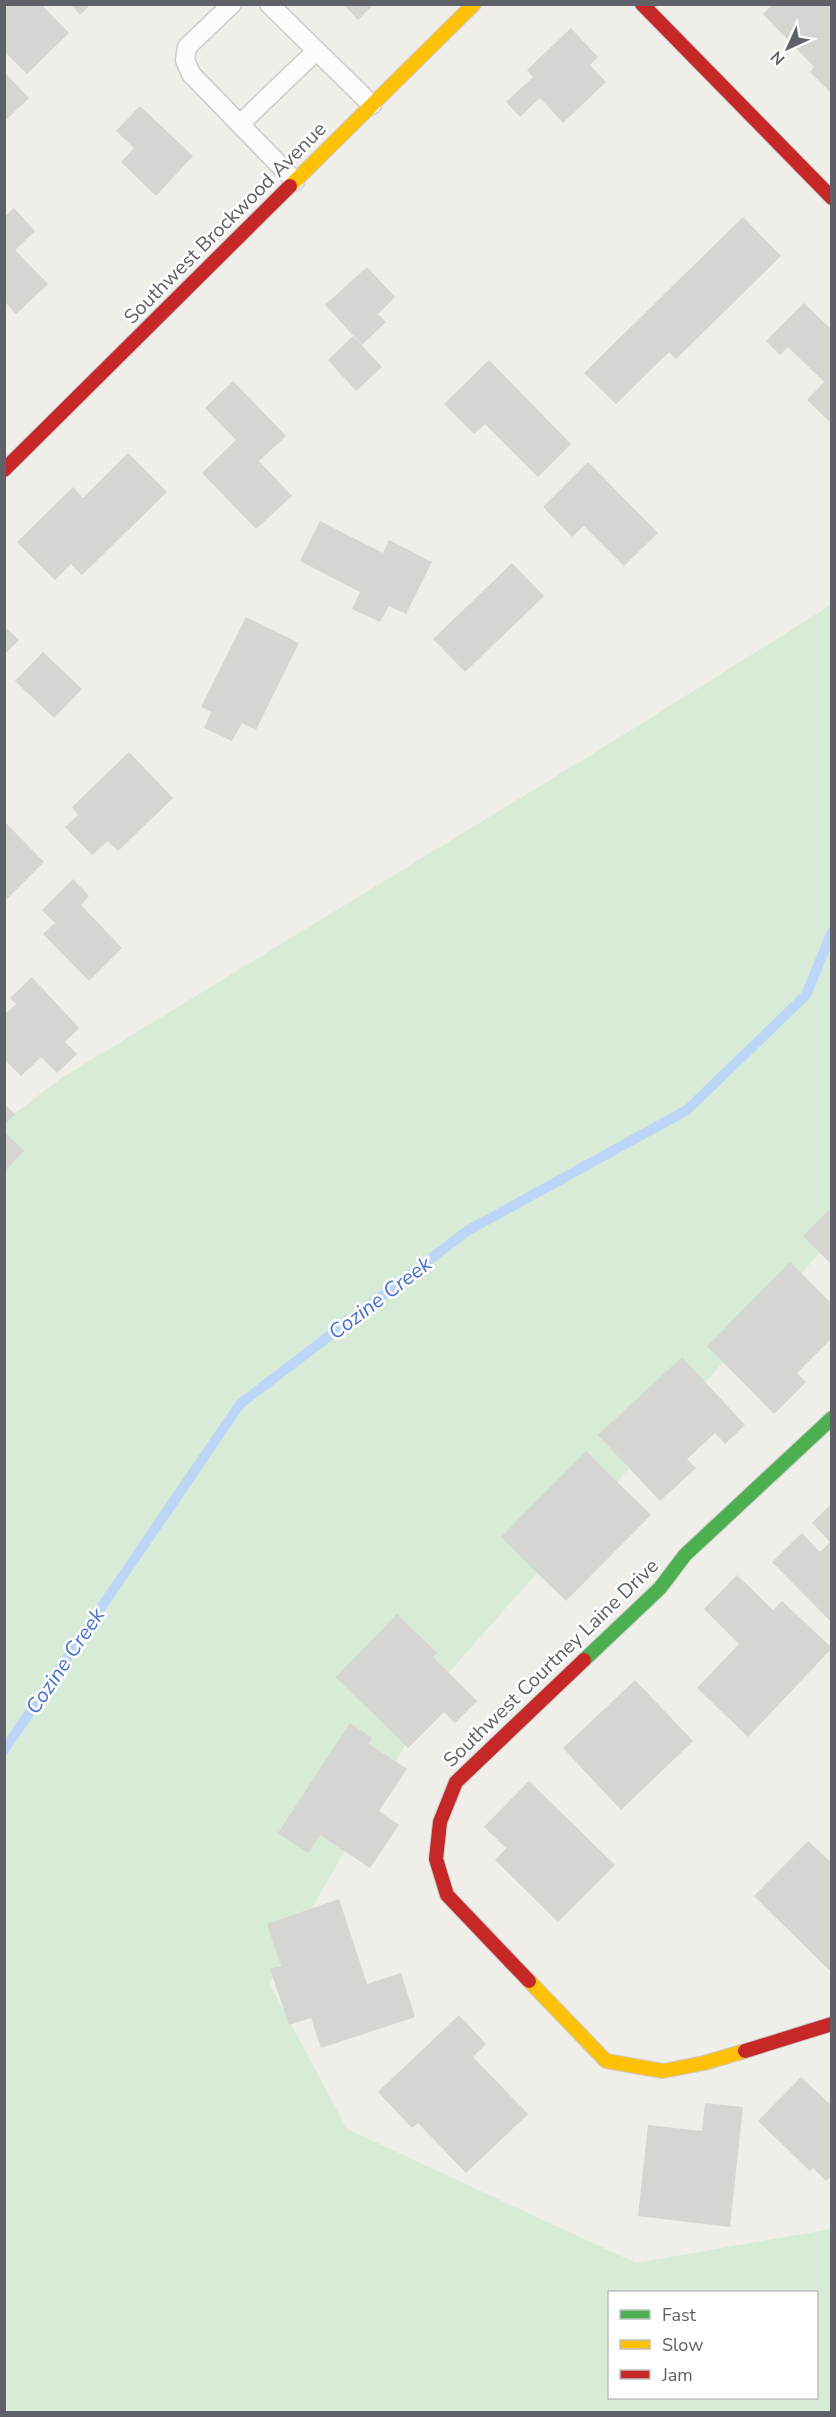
<svg xmlns="http://www.w3.org/2000/svg" width="836" height="2417" viewBox="0 0 836 2417" font-family="'Nunito Sans',sans-serif">
<style>
.green{fill:#d7ebd7;fill-rule:evenodd}
.lines{fill:none;stroke-linecap:round;stroke-linejoin:round}
.stream{stroke:#bdd6f8;stroke-width:10}
.building{fill:#d5d5d2}
.lane-casing{stroke:#cbcccb;stroke-width:21}
.fast-casing{stroke:#cbcccb;stroke-width:16}
.slow-casing{stroke:#cbcccb;stroke-width:16}
.jam-casing{stroke:#cbcccb;stroke-width:16}
.lane{stroke:#fdfcfc;stroke-width:18}
.fast{stroke:#4caf50;stroke-width:14}
.slow{stroke:#ffc107;stroke-width:14}
.jam{stroke:#c62828;stroke-width:14}
.labels{text-anchor:middle;dominant-baseline:central;stroke-width:5;stroke-linejoin:round;paint-order:stroke}
.street-label{font-size:20px;fill:#5e6167;stroke:#fff}
.water-label{font-size:21px;font-style:italic;fill:#4570c9;stroke:#fff}
</style>
<rect width="100%" height="100%" fill="#efeee9"/>
<path class="green" d="M831,605v635l-388,439 -174,304 78,146 289,134 195,-34v183h-826v-1291l55,-42 539,-329zM610,2292h206v106h-206z"/>
<g class="lines">
<path class="stream" d="M4,1750l236,-346 227,-173 220,-121 119,-115 26,-63"/>
</g>
<path class="building" d="M4,4h37l28,29 -42,41 -23,-23z
M70,4h21l-11,11z
M343,4h31l-16,16z
M773,4h55l4,4v86l-22,-22 4,-5 -51,-53z
M571,28l27,29 -8,8 16,17 -43,41 -23,-25 -20,19 -14,-15 27,-25 -6,-7z
M4,72l25,26 -25,24z
M140,106l53,50 -37,40 -35,-34 13,-14 -18,-17z
M14,208l21,23 -20,19 33,34 -32,30 -11,-12v-86z
M743,217l38,39 -105,103 -7,-7 -53,52 -32,-31z
M367,267l28,30 -17,17 8,8 -24,23 -37,-40z
M804,303l28,27v94l-25,-24 17,-18 -36,-35 -8,8 -14,-14z
M353,336l29,31 -26,24 -28,-31z
M489,360l82,84 -33,33 -53,-53 -11,10 -30,-30z
M233,381l53,55 -27,25 33,35 -36,33 -54,-56 34,-33 -31,-32z
M128,453l39,39 -85,83 -11,-11 -16,16 -38,-38 56,-55 10,11z
M588,462l70,71 -34,33 -40,-40 -12,11 -29,-30z
M320,521l63,32 6,-13 43,22 -26,52 -17,-8 -9,16 -28,-13 8,-17 -60,-31z
M512,563l32,33 -79,76 -32,-33z
M246,617l53,26 -43,87 -14,-7 -10,18 -28,-13 7,-16 -10,-5z
M4,626l15,14 -15,15z
M43,652l39,37 -28,29 -39,-37z
M129,752l44,46 -55,53 -10,-10 -16,14 -27,-28 13,-12 -6,-8z
M5,822l39,40 -39,39z
M73,879l16,17 -8,9 41,43 -33,33 -46,-47 12,-11 -13,-13z
M32,977l47,51 -14,14 12,12 -20,19 -16,-16 -20,19 -17,-17v-44l12,-11 -6,-6z
M4,1104l11,10 -11,12z
M4,1132l20,19 -20,21z
M832,1207v58l-29,-29z
M790,1262l42,42v34l-35,35 9,9 -32,32 -67,-68z
M682,1357l63,68 -20,19 -10,-11 -28,26 9,9 -36,33 -62,-66z
M586,1451l65,64 -85,86 -65,-64z
M832,1503v120l-60,-61 30,-29 18,19 10,-10 -18,-19z
M737,1575l36,35 9,-9 50,47 -84,89 -51,-49 42,-44 -35,-35z
M397,1614l40,39 -4,4 44,44 -22,22 -11,-11 -36,36 -72,-71z
M635,1680l58,61 -72,69 -58,-62z
M350,1723l22,15 -3,6 38,25 -28,42 20,14 -29,43 -50,-33 -12,18 -30,-20z
M529,1781l86,84 -57,57 -63,-62 11,-12 -22,-21z
M808,1841l24,22v105l-3,2 -75,-74z
M339,1899l28,85 34,-11 14,44 -94,31 -10,-30 -22,7 -19,-56 11,-3 -14,-42z
M459,2015l27,29 -13,13 55,57 -62,59 -48,-50 -6,5 -34,-36z
M801,2077l31,29v69l-6,6 -13,-13 -3,3 -52,-50z
M705,2103l38,4 -13,120 -92,-11 10,-91 54,6z"/>
<g class="lines">
<g class="lane-casing">
<path id="lane" d="M232,4l-45,43 -2,13 6,14 104,107
M269,4l103,101
M240,124l76,-73"/>
</g>
<g class="fast-casing">
<path id="fast" d="M584,1660l76,-72 25,-33 147,-137"/>
</g>
<g class="slow-casing">
<path id="slow" d="M290,186l184,-182
M529,1981l77,80 57,10 41,-8 41,-12"/>
</g>
<g class="jam-casing">
<path id="jam" d="M642,4l190,194
M4,470l286,-284
M529,1981l-82,-86 -11,-36 4,-37 16,-40 128,-122
M745,2051l87,-27"/>
</g>
<use href="#lane" class="lane"/>
<use href="#fast" class="fast"/>
<use href="#slow" class="slow"/>
<use href="#jam" class="jam"/>
</g>
<g class="labels">
<g class="street-label">
<text transform="translate(225 223) rotate(-45)">Southwest Brockwood Avenue</text>
<text transform="translate(551 1663) rotate(-44)">Southwest Courtney Laine Drive</text>
</g>
<g class="water-label">
<text transform="translate(380 1298) rotate(-37)">Cozine Creek</text>
<text transform="translate(65 1661) rotate(-56)">Cozine Creek</text>
</g>
</g>
<rect width="836" height="2417" fill="none" stroke="#5e6167" stroke-width="12"/>
<rect x="608" y="2291" width="210" height="108" fill="#ffffff" stroke="#bfc0c2" stroke-width="1.5"/>
<rect x="620" y="2310" width="30" height="9" fill="#4caf50" stroke="#bfc0c2" stroke-width="1.5"/>
<text x="662" y="2321" font-size="18" fill="#5e6167">Fast</text>
<rect x="620" y="2340" width="30" height="9" fill="#ffc107" stroke="#bfc0c2" stroke-width="1.5"/>
<text x="662" y="2351" font-size="18" fill="#5e6167">Slow</text>
<rect x="620" y="2370" width="30" height="9" fill="#c62828" stroke="#bfc0c2" stroke-width="1.5"/>
<text x="662" y="2381" font-size="18" fill="#5e6167">Jam</text>
<g transform="translate(788 48) rotate(225)" stroke="#ffffff" stroke-width="4.5" paint-order="stroke">
<path d="M0-4.5L10 22L0 15L-10 22Z" fill="#5e6167"/>
<text y="-9" font-size="16" font-weight="bold" text-anchor="middle" fill="#5e6167">N</text>
</g>
</svg>
